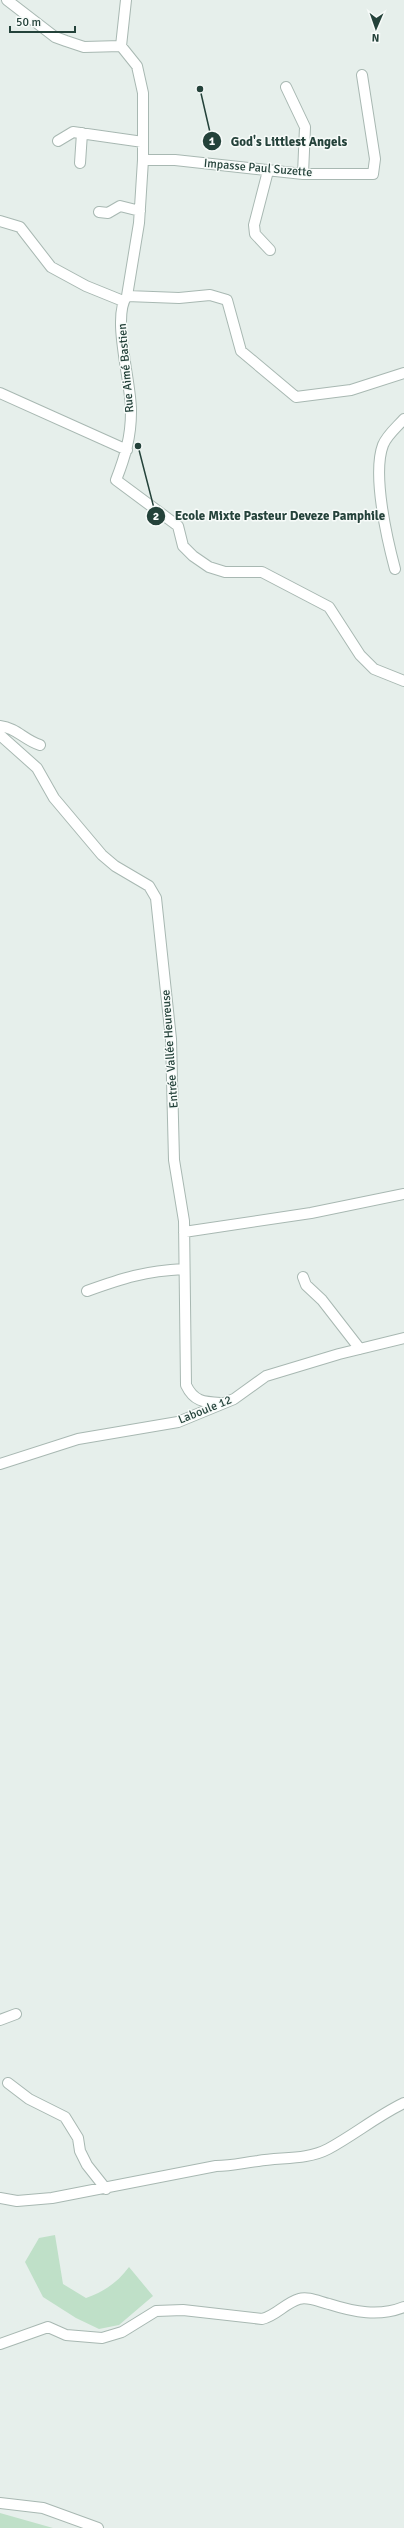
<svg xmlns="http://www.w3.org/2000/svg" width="404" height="2528" viewBox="0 0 404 2528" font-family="Signika,sans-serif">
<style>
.green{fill:#bfe0c8}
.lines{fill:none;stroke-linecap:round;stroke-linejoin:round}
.minor-casing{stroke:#a8b8b2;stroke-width:12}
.minor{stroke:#fff;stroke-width:10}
.labels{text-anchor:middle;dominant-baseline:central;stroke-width:3;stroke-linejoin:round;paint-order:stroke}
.street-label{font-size:12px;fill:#24423a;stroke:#f7fbf9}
.leader{fill:none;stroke:#24423a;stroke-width:1.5}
.callout-dot{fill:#24423a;stroke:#f7fbf9;stroke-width:1.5}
.mark-label{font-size:12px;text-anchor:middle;font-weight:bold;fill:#fff}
.callout-label{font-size:13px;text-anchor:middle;font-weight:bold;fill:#24423a;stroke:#f7fbf9;stroke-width:3;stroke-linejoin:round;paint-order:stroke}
</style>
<rect width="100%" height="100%" fill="#e6efeb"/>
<path class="green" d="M55,2235l8,49 23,14c18,-6 32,-16 43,-31l24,29 -34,29 -20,4 -23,-11 -33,-21 -18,-35 14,-24z
M0,2513l53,15h-53z"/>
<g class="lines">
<g class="minor-casing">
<path id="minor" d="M7,0l48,37 11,4 18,6 37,-1 16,20 6,27v67l-4,63 -12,73c-16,20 5,89 4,116 0,25 -6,45 -15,68l62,46 5,20 10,10 16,11 16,5h37l67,35 31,48 14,14 30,12
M121,46l5,-46
M286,87l19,40 -2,47
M58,141l15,-9 70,10
M143,160h32l128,14h70l2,-15 -13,-84
M80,163l2,-30
M268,171l-14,54 1,9 15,16
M99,212l9,1 12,-7 20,5
M0,221l20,6 31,40 35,19 37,15
M127,296l52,2 31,-3 17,5 14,51 55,46 55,-7 53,-17
M0,393l127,57
M395,569c-8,-30 -23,-95 -12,-124 4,-10 14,-18 21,-26
M0,726c17,2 24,14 40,19
M0,735l37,33 17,30 48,57 13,11 34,20 7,12 15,141 3,121 10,61 2,164c8,17 18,17 36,18
M184,1232l127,-19 93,-19
M303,1277l3,8 16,15 38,49
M87,1291c36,-13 58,-20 97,-22
M0,1464l78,-25 100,-17 56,-23 32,-23 73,-22 65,-16
M0,2020l16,-6
M8,2083l21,16 36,18 13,21 2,13 7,14 19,24
M0,2198l17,3 35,-3 164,-32c16,0 26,-3 42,-5 23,-4 49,-1 70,-12 26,-14 49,-33 76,-46
M0,2344l48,-17 18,8 36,3 20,-6 34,-21 27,-1 79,9c14,-3 23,-16 37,-20 9,-3 21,3 30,5 25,8 50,13 75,3
M0,2503l43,5 55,20"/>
</g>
<use href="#minor" class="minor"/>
</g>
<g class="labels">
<g class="street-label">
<text transform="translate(258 168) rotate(5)">Impasse Paul Suzette</text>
<text transform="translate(126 368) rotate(-95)">Rue Aimé Bastien</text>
<text transform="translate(170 1049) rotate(-94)">Entrée Vallée Heureuse</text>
<text transform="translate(205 1410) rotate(-22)">Laboule 12</text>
</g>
</g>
<path class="leader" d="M200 89L212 141M138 446L156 516"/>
<g class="callout-dot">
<circle cx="200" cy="89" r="4"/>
<circle cx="138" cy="446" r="4"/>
<circle cx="212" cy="141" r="10"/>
<circle cx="156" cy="516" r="10"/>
</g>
<g class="mark-label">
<text x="212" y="145">1</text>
<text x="156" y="520">2</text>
</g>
<g class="callout-label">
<text x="289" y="146">God's Littlest Angels</text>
<text x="280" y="520">Ecole Mixte Pasteur Deveze Pamphile</text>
</g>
<g transform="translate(376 28) rotate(182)" stroke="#f7fbf9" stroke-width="3" paint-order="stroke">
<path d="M0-3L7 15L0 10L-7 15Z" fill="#24423a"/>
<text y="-6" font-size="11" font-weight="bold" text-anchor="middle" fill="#24423a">N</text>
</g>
<path d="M10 26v6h65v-6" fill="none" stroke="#24423a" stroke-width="2"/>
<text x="16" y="26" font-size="12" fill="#24423a" stroke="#f7fbf9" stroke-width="3" paint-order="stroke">50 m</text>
</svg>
